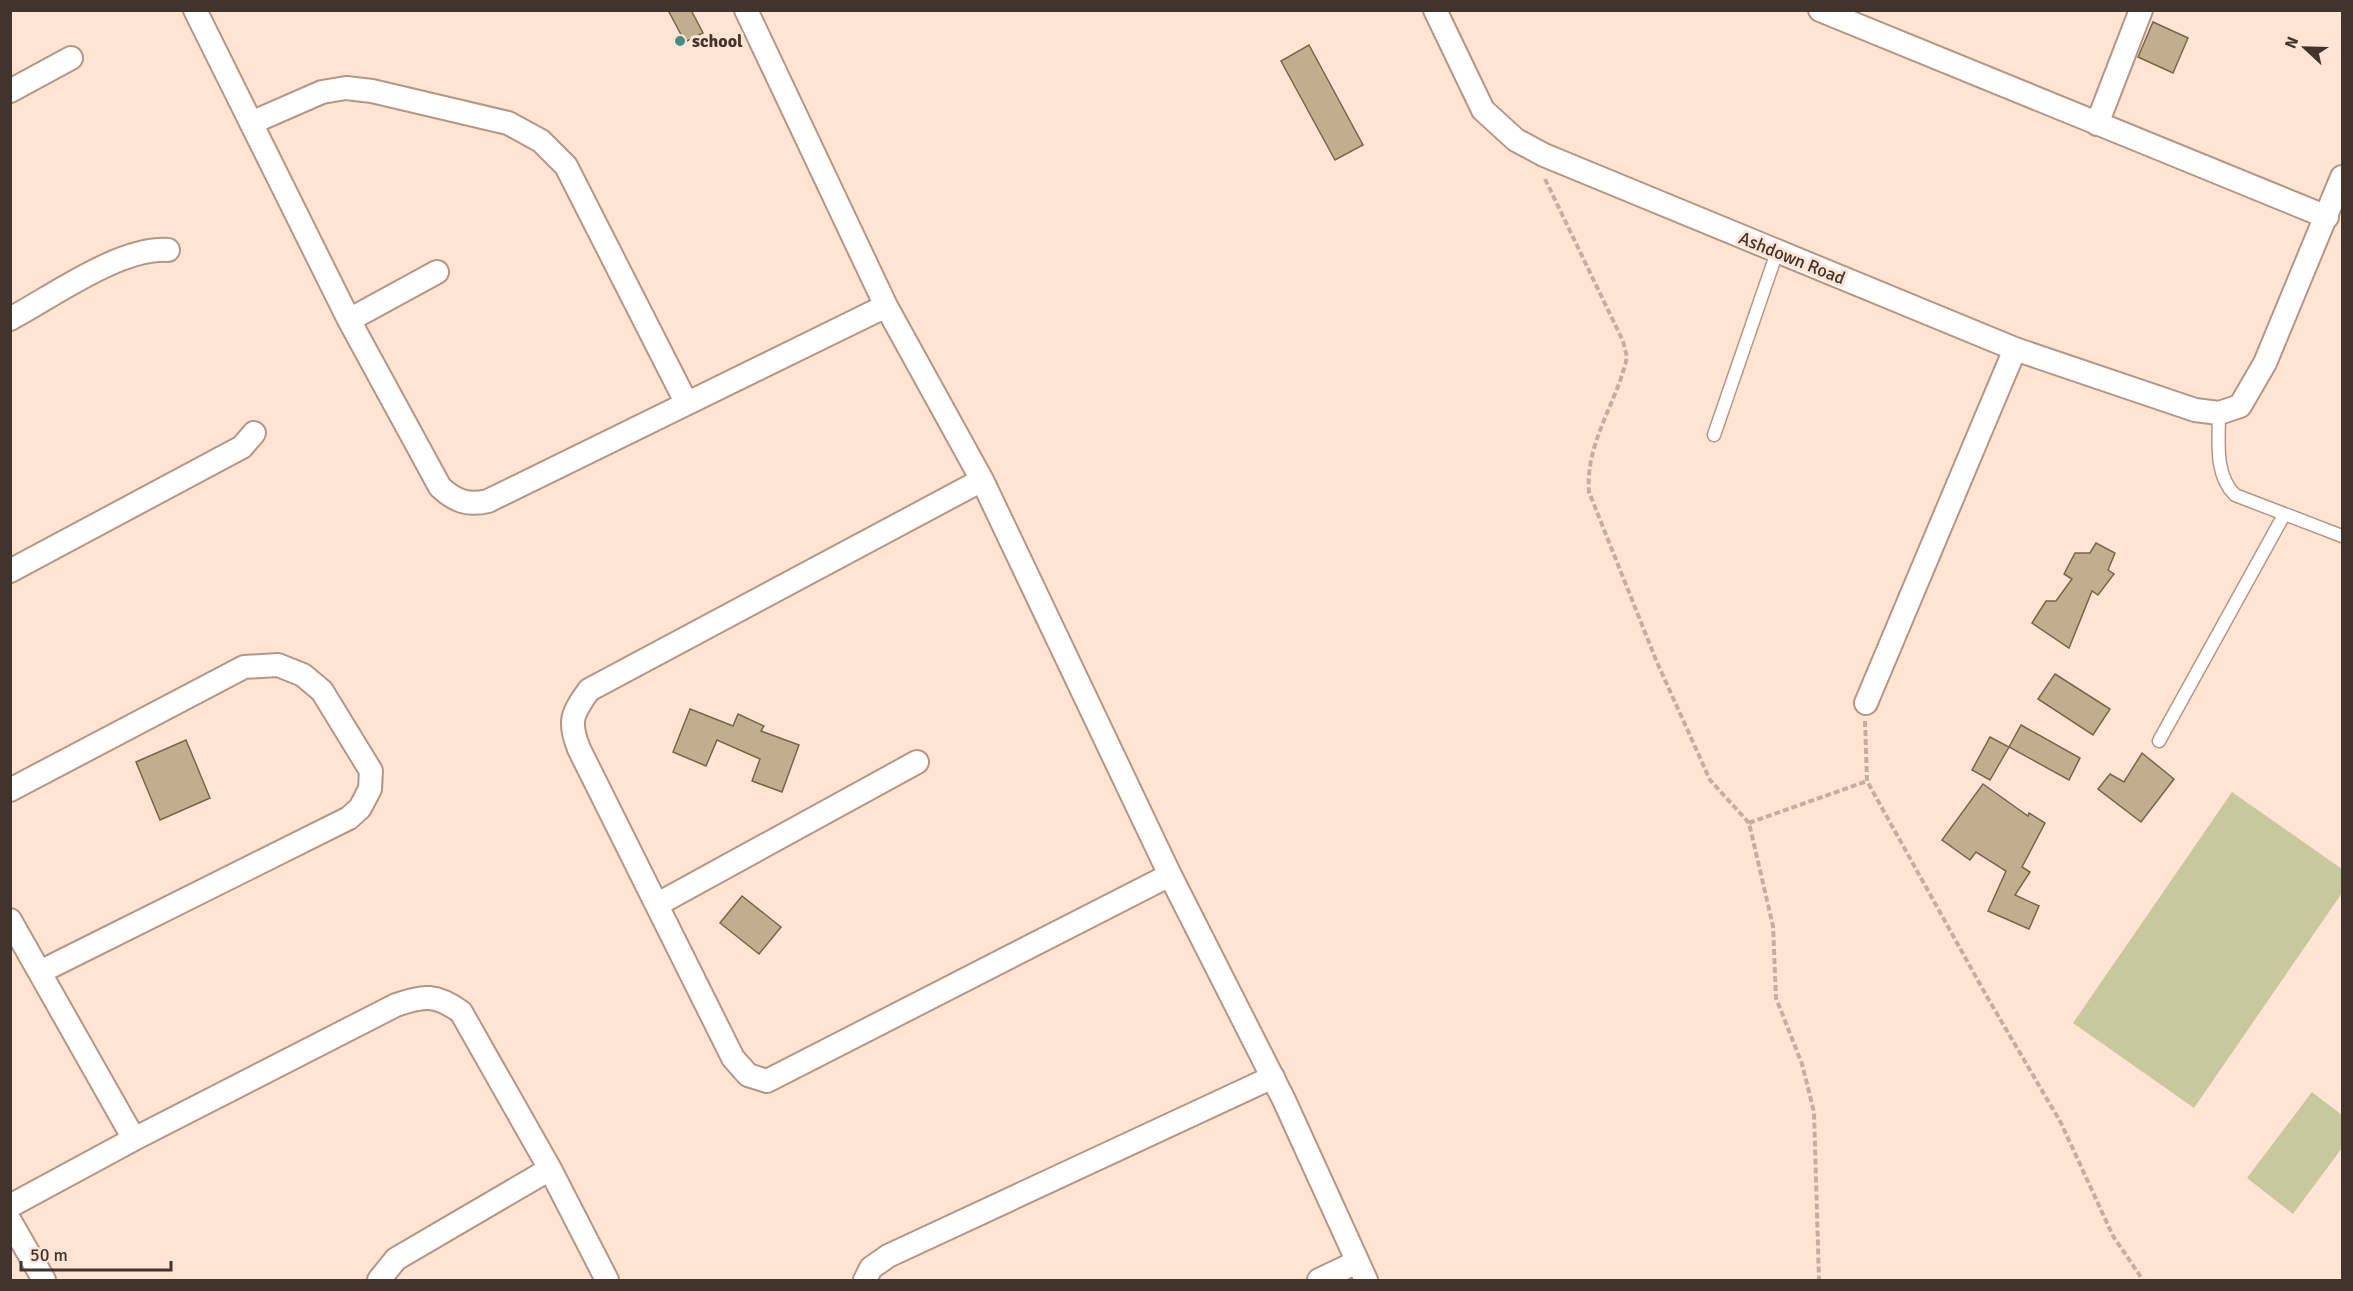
<svg xmlns="http://www.w3.org/2000/svg" width="2353" height="1291" viewBox="0 0 2353 1291" font-family="Signika,sans-serif">
<style>
.green{fill:#c8c89e}
.building{fill:#c0ae8f;stroke:#776649;stroke-width:1.5}
.lines{fill:none;stroke-linecap:round;stroke-linejoin:round}
.service-casing{stroke:#b69683;stroke-width:15}
.minor-casing{stroke:#b69683;stroke-width:26}
.path{stroke:#c5aea0;stroke-width:4;stroke-dasharray:6 3;stroke-linecap:butt}
.service{stroke:#fff;stroke-width:12}
.minor{stroke:#fff;stroke-width:22}
.poi-dot{fill:#468d88;stroke:#ffe4d3;stroke-width:2}
.labels{text-anchor:middle;dominant-baseline:central;stroke-width:6;stroke-linejoin:round;paint-order:stroke}
.poi-label{font-size:18px;font-weight:bold;fill:#41342c;stroke:#ffe4d3;text-anchor:start}
.street-label{font-size:18px;fill:#41342c;stroke:#ffe4d3}
</style>
<rect width="100%" height="100%" fill="#ffe4d3"/>
<path class="green" d="M2232,792l110,77v24l-148,215 -121,-85z
M2312,1092l30,23v33l-49,66 -46,-36z"/>
<path class="building" d="M668,10h23l12,23 -18,9z
M2153,22l35,16 -15,35 -35,-16z
M1309,45l54,100 -28,15 -54,-99z
M2096,543l19,10 -7,17 6,4 -16,21 -6,-4 -23,57 -37,-25 14,-22h10l16,-22 -8,-5 11,-21h15z
M2055,674l55,35 -17,26 -55,-36z
M690,709l43,17 5,-12 26,12 -3,5 38,14 -17,47 -30,-11 8,-22 -43,-19 -11,26 -33,-14z
M2021,725l59,33 -11,22 -60,-33z
M1990,737l19,10 -19,33 -18,-10z
M186,740l24,58 -50,22 -24,-58z
M2142,753l32,26 -33,43 -43,-33 12,-15 14,8z
M1983,784l45,32 1,-3 16,10 -23,44 8,5 -15,23 24,11 -10,23 -41,-18 18,-40 -30,-19 -6,8 -28,-20z
M742,896l39,31 -22,27 -39,-31z"/>
<g class="lines">
<g class="service-casing">
<path id="service" d="M2219,413c0,28 -5,61 16,82l107,41
M1714,435l63,-183
M2159,741l125,-226"/>
</g>
<g class="minor-casing">
<path id="minor" d="M195,10l154,310 91,167c15,14 28,19 48,14l398,-195
M746,10l140,296 96,174 188,395 114,225 82,180
M1435,10l48,100 33,30 28,15 471,194 180,61 24,3 21,-7 25,-43 77,-186
M1820,10l507,207
M10,91l61,-33
M251,123l71,-31 24,-4 26,3 136,32 33,18 25,25 120,236
M2097,124l44,-114
M10,319c43,-23 110,-72 158,-69
M349,320l88,-48
M982,480l-393,210c-17,24 -21,31 -10,59l154,309 15,17 19,6 403,-206
M10,571l232,-124 12,-14
M1866,703l149,-354
M10,790l234,-123 34,-2 25,10 19,16 49,80 -1,18 -10,19 -11,10 -309,154
M658,904l259,-142
M10,920l124,219
M10,1206l124,-67 262,-134c28,-10 40,-11 65,7l89,157 57,111
M10,1221l34,59
M379,1280l17,-21 154,-90
M865,1280l6,-12 17,-12 385,-179
M1319,1280l38,-18"/>
</g>
<path class="path" d="M1545,179l78,162 4,16c-10,46 -42,86 -38,135l67,168 54,120 39,43 24,103 3,72 26,66 12,48 5,168
M1865,721l2,60 119,214 75,128 52,113 30,44
M1749,823l118,-42"/>
<use href="#service" class="service"/>
<use href="#minor" class="minor"/>
</g>
<circle class="poi-dot" cx="680" cy="41" r="6"/>
<g class="labels">
<g class="poi-label">
<text x="692" y="41">school</text>
</g>
<g class="street-label">
<text transform="translate(1792 258) rotate(22)">Ashdown Road</text>
</g>
</g>
<rect width="2353" height="1291" fill="none" stroke="#41342c" stroke-width="24"/>
<g transform="translate(2305 48) rotate(292)" stroke="#ffe4d3" stroke-width="4.5" paint-order="stroke">
<path d="M0-4.5L10 22L0 15L-10 22Z" fill="#41342c"/>
<text y="-9" font-size="16" font-weight="bold" text-anchor="middle" fill="#41342c">N</text>
</g>
<path d="M21 1261v9h150v-9" fill="none" stroke="#41342c" stroke-width="3"/>
<text x="30" y="1261" font-size="18" fill="#41342c" stroke="#ffe4d3" stroke-width="4.5" paint-order="stroke">50 m</text>
</svg>
